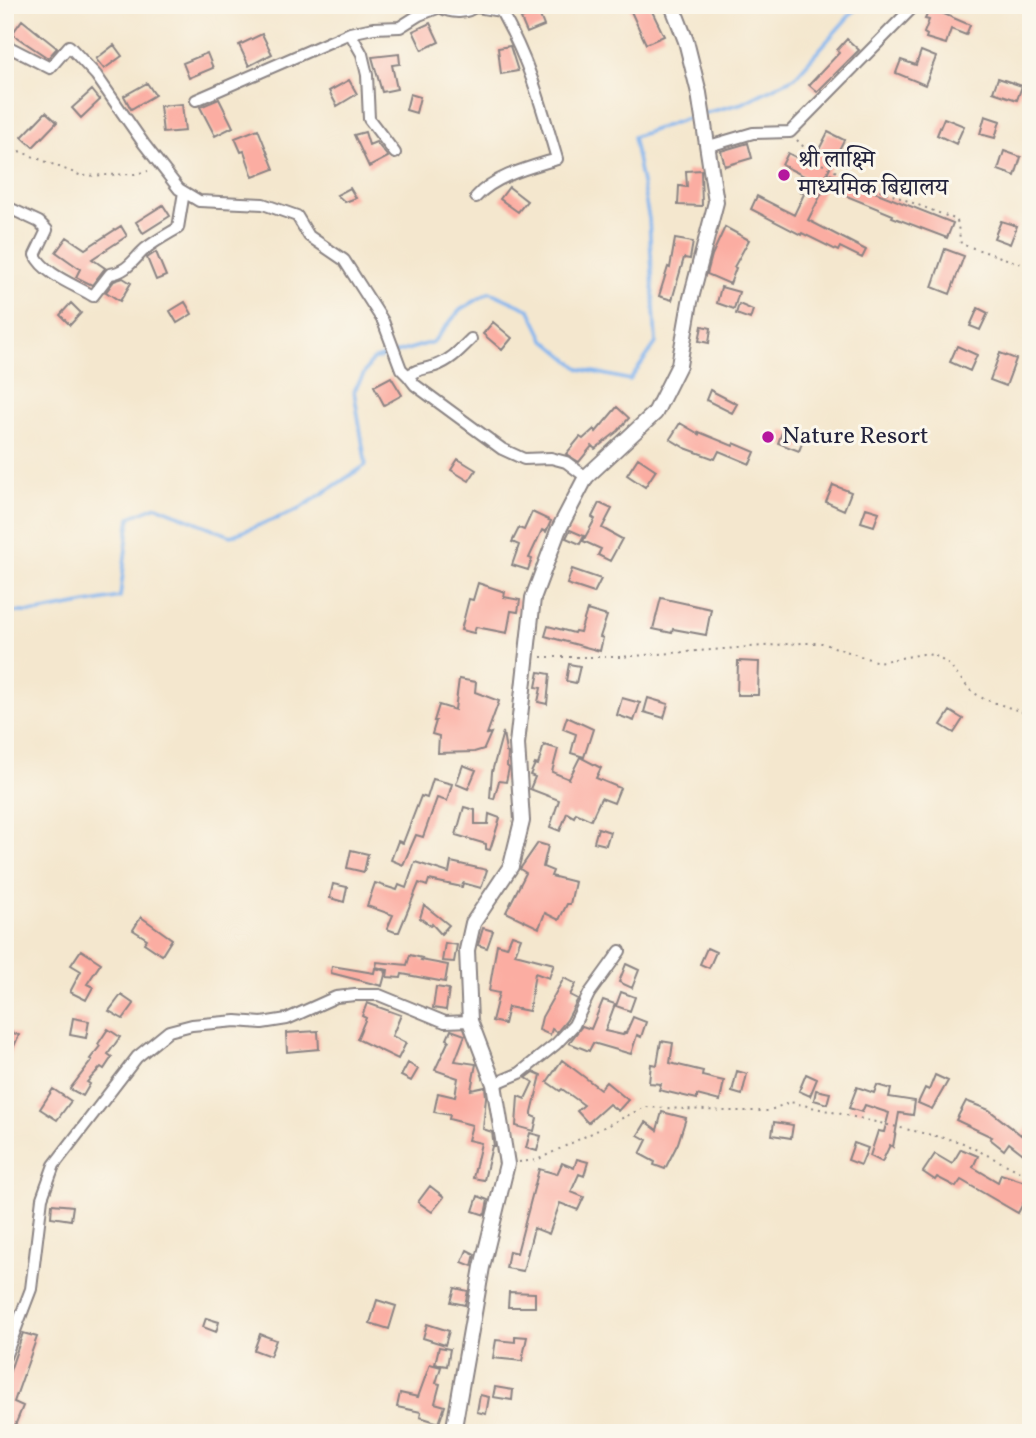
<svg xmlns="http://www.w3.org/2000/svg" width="1036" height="1438" viewBox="0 0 1036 1438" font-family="Vollkorn,'Noto Serif Devanagari',serif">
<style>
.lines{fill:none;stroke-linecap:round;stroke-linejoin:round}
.stream{stroke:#81b4ee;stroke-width:3.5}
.building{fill:#fbada2}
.minor-casing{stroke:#8b8484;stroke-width:14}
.tertiary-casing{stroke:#8b8484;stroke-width:18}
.path{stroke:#8b8484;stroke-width:2;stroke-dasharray:2 5;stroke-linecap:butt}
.minor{stroke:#fff;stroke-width:10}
.tertiary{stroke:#fff;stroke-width:14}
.poi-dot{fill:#b5179e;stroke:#fbf7ec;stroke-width:2.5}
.labels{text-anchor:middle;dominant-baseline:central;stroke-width:6;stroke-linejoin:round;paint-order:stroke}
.poi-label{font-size:24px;fill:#22223b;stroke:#fbf7ec;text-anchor:start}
</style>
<rect width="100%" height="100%" fill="#fbf7ec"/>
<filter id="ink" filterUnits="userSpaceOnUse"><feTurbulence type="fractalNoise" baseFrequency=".0143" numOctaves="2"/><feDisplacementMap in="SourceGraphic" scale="14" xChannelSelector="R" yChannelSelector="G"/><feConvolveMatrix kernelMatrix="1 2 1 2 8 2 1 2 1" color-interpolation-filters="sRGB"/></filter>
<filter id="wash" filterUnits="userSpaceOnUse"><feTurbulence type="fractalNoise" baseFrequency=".00686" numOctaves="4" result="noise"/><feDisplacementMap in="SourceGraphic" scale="28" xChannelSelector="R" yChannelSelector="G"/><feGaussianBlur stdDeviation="1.57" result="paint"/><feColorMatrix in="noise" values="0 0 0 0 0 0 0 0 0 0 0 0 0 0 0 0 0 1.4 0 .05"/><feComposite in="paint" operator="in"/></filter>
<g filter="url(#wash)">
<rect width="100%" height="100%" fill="#f4e7ce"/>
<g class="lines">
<path class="stream" d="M705,113l38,-10 52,-26 64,-72
M5,612h33l82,-15 10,-80 27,-11 74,30 65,-25 70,-46 -12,-74 18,-31 61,-18 27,-32 30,-18 40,18 14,29 36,30 50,11 26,-37 -7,-124 -16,-82 64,-22"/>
</g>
<g id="blocks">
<path class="building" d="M628,5h21l15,31 -18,8z
M930,8l40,17 -4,10 -15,-6 -5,15 -20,-6 1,-3 -3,-2 5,-13 -4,-1z
M538,11l6,15 -17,7 -6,-14z
M22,20l35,28 -9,10 -36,-24z
M430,23l9,19 -17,8 -9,-19z
M262,34l10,20 -23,12 -10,-21z
M847,39l12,11 -42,42 -8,-7 30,-32 -2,-3z
M114,45l8,11 -18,13 -8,-10z
M510,46l8,25 -17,3 -3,-26z
M921,51l15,6 -11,28 -29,-12 5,-13 15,5z
M207,53l6,15 -24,10 -6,-15z
M399,54l1,10 -8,1 5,24 -15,3 -10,-35z
M998,78l24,8 -5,14 -24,-8z
M349,80l8,14 -20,12 -8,-15z
M147,83l8,12 -24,14 -7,-13z
M92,90l8,10 -19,18 -9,-10z
M410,94l10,3 -4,16 -10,-3z
M219,99l14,28 -18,9 -15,-29z
M182,104l3,27 -22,2 -3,-27z
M46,112l11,10 -24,25 -11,-10z
M985,116l15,5 -5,17 -15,-4z
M944,118l20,8 -8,18 -19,-9z
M258,129l16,40 -21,8 -9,-26 -3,1 -6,-14z
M365,132l4,13 7,-3 12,15 -19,10 -15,-32z
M828,132l16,8 -17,33 126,50 -6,15 -55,-21 1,-2 -68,-28 -17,33 58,30 -4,8 -22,-11 -2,4 -36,-18 -1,2 -50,-26 6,-13 37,19 10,-21 -4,-3 6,-14 -24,-12 6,-12 23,12z
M748,143l4,15 -27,8 -4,-15z
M1004,151l17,6 -6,19 -17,-6z
M701,170l1,36 -24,-1 1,-19 8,1 -1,-16z
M509,187l18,14 -9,11 -18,-13z
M350,188l6,10 -11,4 -8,-7z
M163,205l7,11 -27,17 -7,-11z
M1001,221l16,5 -7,18 -16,-6z
M121,226l6,10 -35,23 13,9 -13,17 -16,-8 4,-8 -24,-17 11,-15 18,12z
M725,227l24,13 -15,27 2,1 -6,16 -23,-10 5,-19z
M675,239l18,3 -3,17 -6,-1 -12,42 -13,-4 9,-29 2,1z
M945,249l19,7 -14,38 -18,-7z
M156,252l10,24 -10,4 -9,-22z
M123,278l8,5 -11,18 -14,-9 8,-11z
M721,287l18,5 -5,17 -17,-6z
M185,302l7,12 -15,9 -7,-12z
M71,303l10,10 -11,12 -10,-10z
M739,304l14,6 -3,9 -14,-5z
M978,308l10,5 -8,17 -10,-4z
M493,322l19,16 -10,12 -19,-16z
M702,326l9,2 -2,15 -10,-2z
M957,346l20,9 -7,16 -20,-9z
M1000,353l16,6 -10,27 -16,-6z
M391,377l11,18 -18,10 -10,-19z
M710,390l27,14 -5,9 -26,-13z
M617,407l12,11 -11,13 -23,18 -3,-3 -13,16 -13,-8 14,-17 3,2 11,-10 2,3z
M680,423l19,11v-2l34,14 1,-3 21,9 -5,12 -31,-13 -4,8 -30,-11 -15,-9z
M783,430l21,8 -5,13 -21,-8z
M638,458l18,12 -11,17 -18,-12z
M458,459l18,11 -7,11 -18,-11z
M833,485l18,7 -7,18 -18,-8z
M599,503l13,6 -10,19 20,11 -12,22 -12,-6 3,-6 -18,-8 12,-22 -3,-2z
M866,508l13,4 -5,14 -13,-4z
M532,512l19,9 -5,11 -4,-2 -13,28 3,1 -4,11 -16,-5 7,-20 -7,-3 7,-14 5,2z
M570,530l14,6 -4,8 -14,-6z
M572,569l29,10 -7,14 -27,-9z
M478,583l27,9 -1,5 16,3 -2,12 -7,-1 -4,22 -31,-6 -2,6 -13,-3 8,-31 4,1z
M661,598l50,11 -5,26 -33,-6 -1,4 -19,-4z
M587,610l20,6 -7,21 3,1 -3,13 -55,-15 3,-10 26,7 1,-2 5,1z
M738,661l21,1 -1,33h-21z
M569,664l11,2 -4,17 -10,-2z
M539,672l11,2 -3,30 -9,-2 3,-14 -5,-1z
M459,679l17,3 -1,10 24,9 -12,33 4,-1 -7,16 -10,3 -36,1 1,-17 -7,-2 4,-13h-2l5,-16 16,5z
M622,698l18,5 -6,18 -17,-6z
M648,698l20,6 -4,14 -20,-6z
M950,711l13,8 -9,14 -13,-8z
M567,717l26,12 -9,28 -13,-4 5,-19 -13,-5z
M503,732l3,20 2,1 -1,13 2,2 -3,14 -7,-1 -5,18 -4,-1 2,-26z
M544,745l14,4 -6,23 17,7 11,-22 21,11 -5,10 24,10 -6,15 -13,-5 -10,22 -15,-7 -2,4 -7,-4 -7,18 -10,-4 9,-27 -29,-11 5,-12 -5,-2 5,-11 3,1z
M463,765l13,5 -8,19 -12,-5z
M433,779l19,5 -5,17 -10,-3 -14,39 -7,-2 -13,30 -12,-5 7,-19 5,2 18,-47 6,2z
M464,807l11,3v14h13l1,-10 11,4 -10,32 -4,-1v-5l-30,-9z
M598,828l12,4 -4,13 -12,-3z
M538,843l10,3 -5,21 10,4 -2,5 24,6 -5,22h-3l-8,16 -14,-7 -6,15 -33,-16 20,-39 -6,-4z
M351,850l17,4 -4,18 -17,-4z
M415,862l34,11 2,-11 36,8 -6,18 -18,-5 -1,4 -33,-7 -2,6 -8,-3 -20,49h-4l-8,-3 6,-14 -26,-9 8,-23 22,7 2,-5 7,3z
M333,884l14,3 -3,15 -14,-4z
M424,905l25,20 -8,9 -9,-10 -1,2 -11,-8z
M141,917l31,22 -10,16 -18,-12 3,-4 -14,-9z
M483,928l10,3 -6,17 -9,-3z
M512,935l9,3 -6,16 39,10 -5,14 -14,-5 -6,38 -21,-4 -4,17 -12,-3 7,-28 -10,-2 8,-47 10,3z
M445,943l12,2 -3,17 -12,-1z
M707,948l9,4 -7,16 -9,-4z
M81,950l20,13 -14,21 6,3 -7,13 -16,-8 11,-21 -10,-6z
M410,955l12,3 -1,2 27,5 -3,17 -43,-8 -1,4 -14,-1 1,-7 -12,-3 1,-5 30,3z
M626,964l13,6 -7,18 -13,-6z
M332,966l42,7 1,-5 11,3 -4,15 -51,-13z
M564,978l12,6 -6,11 8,4 -11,21 -10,12 -5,-3 -2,6 -11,-5 3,-13z
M436,987l13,2 -3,21 -13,-2z
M621,992l14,5 -5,14 -14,-5z
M121,995l13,9 -11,15 -14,-8z
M603,1000l12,4 -10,27 18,4 1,-2h2l7,-16 13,5 -5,15 -4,-2 -6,19 -38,-11 -4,8 -20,-8 13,-17 9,3z
M367,1003l34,12 -9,21 14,7 -8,16 -41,-20 9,-21 -4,-2z
M73,1018l16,3 -3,17 -16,-3z
M108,1029l12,8 -12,17 4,3 -8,12 -3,-2 -14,15 3,2 -7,12 -13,-7 22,-29 -2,-1 10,-13 -2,-2z
M451,1030l14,5 -10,26 21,3 -5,26 14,-3 1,10 -3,32 9,3 2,14h-2l-8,34 -11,-2 8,-35 -13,-3 4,-15 -23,-6 1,-4 -16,-3 4,-19 17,4 3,-19 -23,-8 14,-30 -2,-1z
M8,1031l11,4 -14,31v-28z
M318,1031l1,18 -32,3 -1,-19z
M661,1041l12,2 -3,20 33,8 -1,5 22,5 -4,20 -23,-6v4l-38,-9 2,-6 -12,-1 2,-19 6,1z
M562,1060l38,29 6,-7 22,18 -10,11 -9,-7 -21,19 -11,-12 7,-6 -22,-16 -2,2 -13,-9z
M408,1063l10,6 -7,12 -10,-5z
M737,1071l10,3 -5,21 -10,-3z
M534,1072l7,3 -9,37v4l5,2 -3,13 -18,-5 2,-30 7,3 8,-17 -7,-4z
M806,1074l11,5 -7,17 -11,-5z
M935,1075l13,6 -16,28 -14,-6 7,-15 4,2z
M877,1085l14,4 -2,8 26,4 -2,14 -14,-2 -6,34 -3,-2 -8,17 -12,-6 8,-25 6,1 5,-19 -24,-8 -3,7 -13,-4 8,-21 17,6z
M53,1089l18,12 -14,19 -17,-11z
M816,1090l14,3 -3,11 -13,-4z
M966,1101l23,9 32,25 10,-12v37l-22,-17 -5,7 -14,-11 2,-2 -36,-17z
M662,1112l24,6 -8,25 -13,26 -11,-4 1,-3 -15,-8 7,-14 -9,-5 8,-13 11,8z
M774,1122l19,3 -2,13 -19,-3z
M530,1133l11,3 -4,15 -11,-3z
M854,1143l14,5 -7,17 -13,-5z
M961,1149l17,7 -5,11 25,15 3,-8 30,10v5l-13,24 -57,-33 -5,7 -19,-10 -2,3 -12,-8 12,-18 17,10z
M577,1159l11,3 -4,14 -5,-2 -8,18 13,5 -6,13 -18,-7 -11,31 -15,-6 -11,43 -17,-3 3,-17 8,2 22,-84 18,5 5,-11 12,5z
M430,1186l14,11 -12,15 -14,-10z
M478,1196l10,4 -3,15 -12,-4z
M52,1204l21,2 -2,14 -20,-3z
M467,1250l8,4 -3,12 -10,-4z
M455,1288l13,3 -3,14 -14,-3z
M509,1292l26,1v14h-27z
M377,1300l19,6 -7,23 -19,-6z
M206,1318l13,4 -3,10 -13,-5z
M427,1324l22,7 -4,14 -22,-7z
M23,1333l14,4 -23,65 9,4 -11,27h-7v-48z
M260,1334l16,6 -6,16 -16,-6z
M515,1336l12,1 -5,24 -29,-3 3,-18 19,2z
M439,1347l11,2 -3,17 -12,-2z
M430,1364l11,3 -5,16 4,1 -5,19 10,3 -6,17 -19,-6 1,-5 -24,-5 3,-14 18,4z
M495,1387l18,3 -1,10 -19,-3z
M480,1395l9,2 -3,17 -9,-2z"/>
</g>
</g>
<g filter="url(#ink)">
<use href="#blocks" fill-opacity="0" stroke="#8b8484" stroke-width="2"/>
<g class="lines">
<g class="minor-casing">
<path id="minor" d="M350,33l12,21 5,21 2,44 26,34
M5,45l45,23 19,-22 27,29 48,69 35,45 20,12 64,3 34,12 12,20 35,24 39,61 18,48 7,7
M196,100l154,-67 23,-5 27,-1 19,-12 21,-8c12,7 27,7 37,-2
M709,146l44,-13 37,-1 125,-127
M476,197c18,-21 55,-30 81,-38 -16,-55 -28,-98 -56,-148l-24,-4
M5,206l34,16 8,8 -12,25c9,19 40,30 58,41l17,-22c17,-2 23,-14 35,-25 10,-8 23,-15 33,-21l6,-36
M471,339c-11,11 -21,22 -36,27 -10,3 -19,3 -27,10l7,9 87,64 22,10 27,-1 15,4 20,15
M494,1084l26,-11 36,-29 18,-19 15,-31 31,-43
M5,1357l26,-68 11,-91 12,-33 83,-108 32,-26 23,-6 44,-4 26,2 25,-4 49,-22 19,-2h24l66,27 25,-1"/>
</g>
<g class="tertiary-casing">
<path id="tertiary" d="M453,1433l29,-166 25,-103 -13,-80 -24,-63 -3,-71 6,-27 38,-57 11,-45 -5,-77 16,-146 25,-67 28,-54 69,-64 24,-48 11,-63 26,-100 -17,-109 -13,-52 -14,-36"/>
</g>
<path class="path" d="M797,140l21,22 28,15 111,43 4,24 70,23
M19,151l63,25 53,-2 13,-3
M541,657h79l182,-14h20l56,19 45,-8 11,1 14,9 23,27 13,8 47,16
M519,1162l18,-2 108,-53 81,4h42l22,-9 171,40 70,35"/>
<use href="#minor" class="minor"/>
<use href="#tertiary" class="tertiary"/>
</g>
</g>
<g class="poi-dot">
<circle cx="784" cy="175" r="7"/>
<circle cx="768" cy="437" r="7"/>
</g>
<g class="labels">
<g class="poi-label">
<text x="798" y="161">श्री लाक्ष्मि<tspan x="798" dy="28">माध्यमिक बिद्यालय</tspan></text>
<text x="782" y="437">Nature Resort</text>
</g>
</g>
<rect width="1036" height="1438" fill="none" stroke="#fbf7ec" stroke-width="28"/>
</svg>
